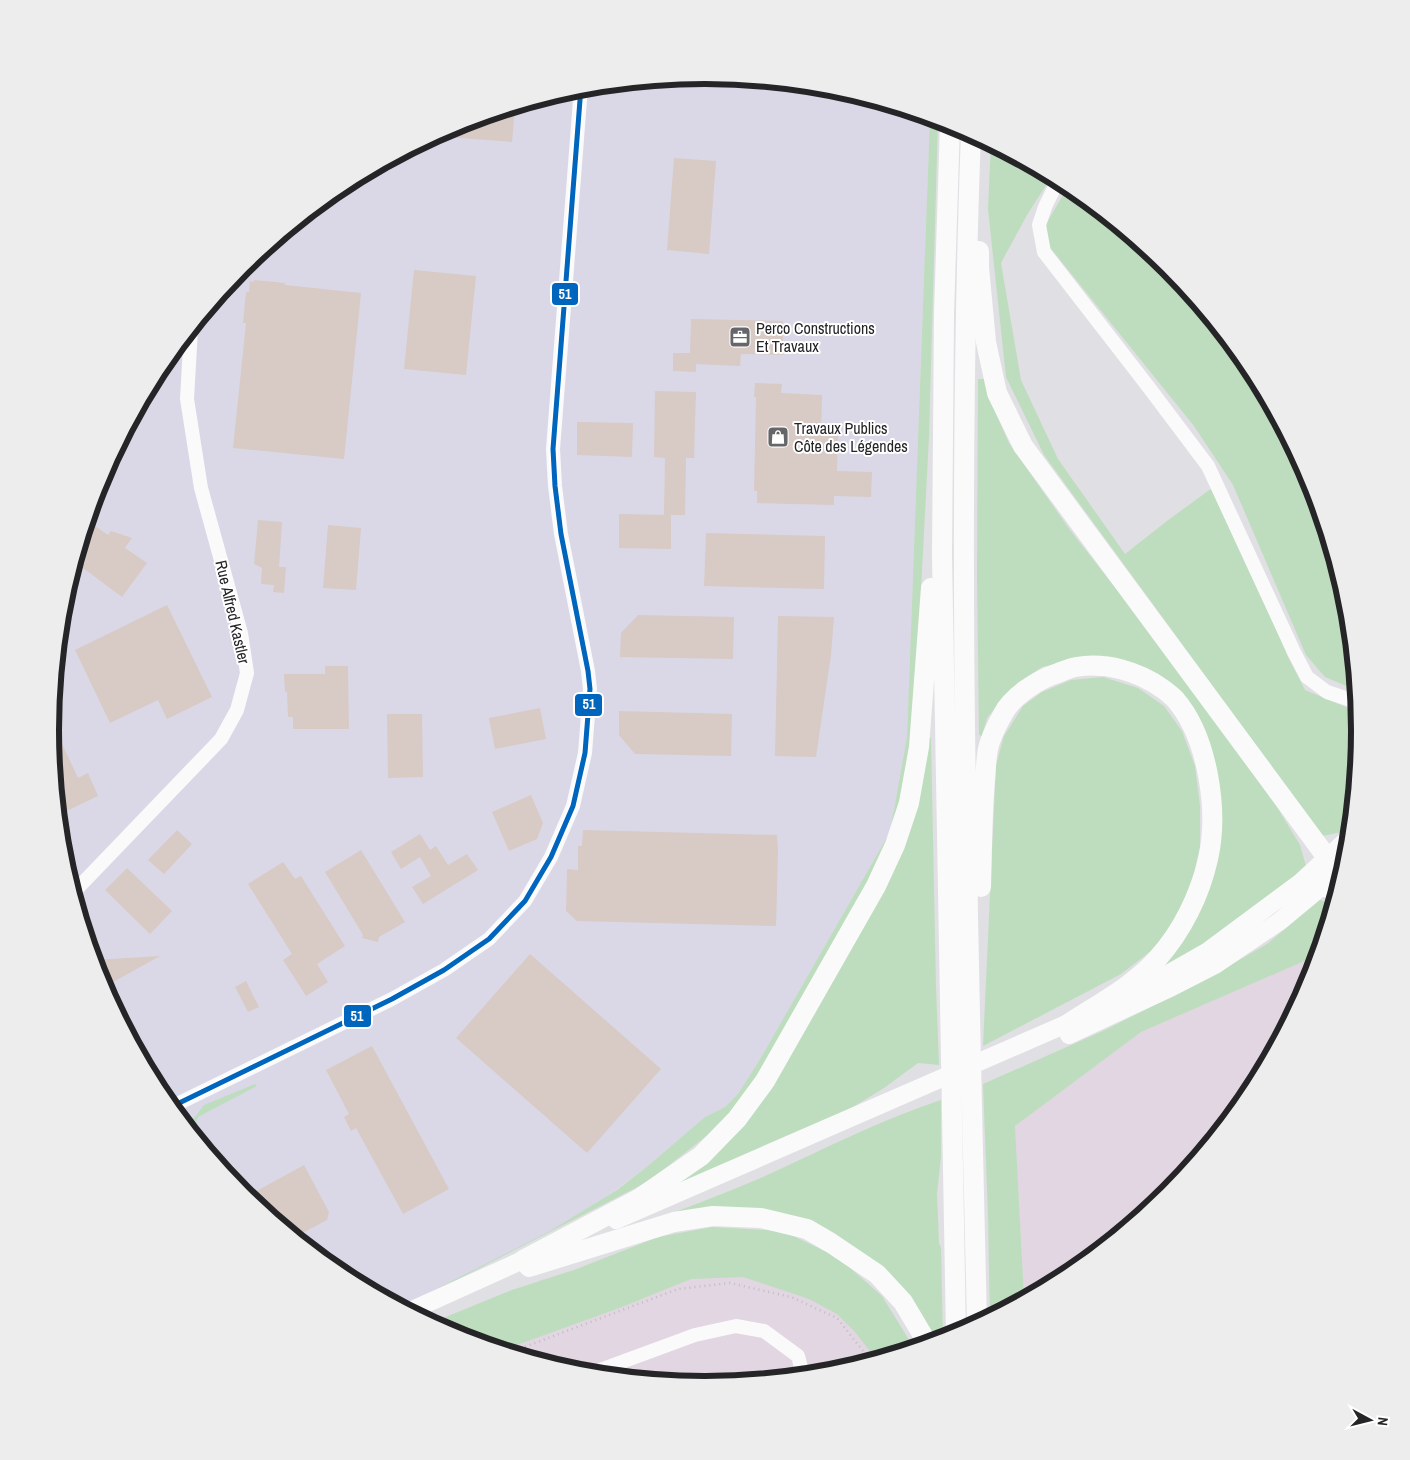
<svg xmlns="http://www.w3.org/2000/svg" width="1410" height="1460" viewBox="0 0 1410 1460" font-family="'Archivo Narrow',sans-serif">
<style>
.commercial{fill:#dad8e6}
.industrial{fill:#e1d6e1}
.green{fill:#beddbe}
.building{fill:#d8cac5}
.lines{fill:none;stroke-linecap:round;stroke-linejoin:round}
.path{stroke:#bfbfc0;stroke-width:2.5;stroke-dasharray:1 4;stroke-linecap:butt}
.minor{stroke:#fafafb;stroke-width:14}
.major{stroke:#fafafb;stroke-width:18}
.highway{stroke:#fafafb;stroke-width:20}
.bus-1-casing{stroke:#fff;stroke-width:9}
.bus-1{stroke:#0065bd;stroke-width:5}
.labels{text-anchor:middle;dominant-baseline:central;stroke-width:4;stroke-linejoin:round;paint-order:stroke}
.poi-label{font-size:16px;fill:#252427;stroke:#fff;text-anchor:start}
.street-label{font-size:16px;fill:#252427;stroke:#fff}
.rim{fill:none;stroke:#252427;stroke-width:6}
.line-badge{stroke:#fff;stroke-width:2}
.badge-label{font-size:14px;text-anchor:middle;font-weight:bold;fill:#fff}
</style>
<rect width="100%" height="100%" fill="#e0dfe3"/>
<path class="commercial" d="M705,75l128,13 97,29 -23,620 -17,95 -131,229 -20,33 -14,13 -20,10 -56,48 -51,38 -48,28 -78,41 -67,33h-6l-58,-31 -99,-81 -82,-99 -60,-114 -37,-122 -13,-128 13,-128 37,-123 61,-113 81,-99 99,-82 114,-60 122,-37z"/>
<path class="industrial" d="M1318,955l-8,26 -61,113 -81,99 -99,82 -45,23 -9,-172 126,-94z
M697,1233l209,117 -73,22 -128,13 -128,-13 -123,-37 -9,-5 96,-50z"/>
<path class="green" d="M930,117l8,2 -9,318 -9,172 -11,143 -18,91 -154,269 -88,69 -243,125 -4,1 -3,-2h6l145,-74 67,-41 32,-25 56,-48 20,-10 13,-13 21,-33 131,-229 17,-95z
M991,144l61,32 -25,39 -26,48 20,117 37,79 67,95 42,-33 45,-33 31,61 45,108 17,33 53,22 2,18 -10,97 -3,4 -25,5 -278,-381 -38,-78 -18,-168z
M1069,185l99,82 82,99 60,114 37,122 9,88 -31,-13 -19,-22 -73,-170 -39,-59 -146,-181 -2,-21z
M978,379h6l11,32 14,32 61,87 73,93 66,88 68,96 23,38 6,21 -60,54 -95,60 57,-95 -9,-161 -101,-66 -56,9 -30,21 -25,30 -5,18 -3,-1 -2,-160z
M1103,677l35,11 26,18 18,25 13,35 5,40v40l-10,48 -30,50 -39,30 -138,72 13,-281 8,-29 19,-30 19,-14 29,-12z
M931,738l5,248 3,79 -21,-2 -34,25 -64,39 -183,82 43,-31 158,-209 86,-230z
M1320,900l13,5 -15,50 -177,77 -126,94 9,172 -34,19 -2,-102 -5,-131 122,-54 94,-47 68,-39z
M255,1084l2,2 -59,31 -6,15 -5,-5 17,-22z
M941,1100v57l-4,37 2,49 2,5 2,91 -9,3 -11,-20 -134,-104 -153,9c43,-17 86,-32 127,-50 59,-27 117,-57 178,-77z
M712,1227l71,4 56,27 43,38 32,52 -38,11 -21,-27 -18,-18 -28,-15 -66,-22 -52,2 -69,28 -119,43 -49,-15 -23,-12 81,-33 62,-20 84,-33z"/>
<path class="building" d="M515,107l-3,35 -79,-6 22,-11z
M674,158l42,3 -7,93 -42,-4z
M414,270l62,6 -10,99 -62,-6z
M254,280l31,3v2l76,8 -17,166 -111,-11 13,-125h-3l3,-31h3l1,-11 4,1z
M691,319l92,2v34l-42,-1 -1,12 -44,-2v8l-23,-1v-18h17z
M755,383l27,1 -1,9 41,2 -1,41h17l-1,35 35,1 -1,25 -37,-1v9l-77,-2v-12h-3l2,-94h-2z
M655,391l41,1 -2,66h-8l-1,57h-21l1,-57 -11,-1z
M577,422l56,1 -1,34 -55,-2z
M619,514l52,1v34l-52,-1z
M258,520l24,2 -3,45h7l-2,26 -11,-1 1,-7 -13,-1 1,-16 -8,-4z
M328,525l33,3 -5,62 -33,-2z
M95,526l13,9 3,-4 21,7 -7,10 22,15 -25,34 -47,-35 4,-14z
M706,533l119,3 -1,53 -120,-3z
M167,605l45,92 -45,22 -9,-19 -48,23 -35,-73z
M638,615l96,2 -1,42 -113,-2 1,-24z
M778,616l56,1 -3,38 -15,102 -41,-1z
M325,666h23l1,63h-56v-12h-5l-1,-25h-2l-1,-18h41z
M540,708l6,31 -51,10 -6,-31z
M619,711l113,3 -1,42 -96,-2 -16,-19z
M387,714h35l1,63 -35,1z
M51,720l27,58 10,-5 10,23 -40,19 -8,-85z
M531,795l12,28 -6,16 -28,12 -17,-39z
M177,830l15,14 -28,30 -16,-14z
M583,830l194,5 1,16 -2,75 -199,-5 -11,-10 1,-42 11,1v-24h4z
M420,834l10,16 6,-4 12,19 19,-11 11,16 -55,34 -11,-17 19,-11 -11,-19 -19,12 -10,-17z
M361,850l44,72 -26,15 -1,5 -16,-4 1,-3 -38,-63z
M283,862l12,17 6,-3 44,70 -28,18 11,18 -22,14 -23,-36 9,-6 -44,-70z
M127,868l45,43 -22,23 -45,-44z
M530,954l131,115 -74,84 -131,-115z
M160,956l-56,31 -4,-7 -6,-20z
M246,981l13,26 -11,5 -13,-25z
M372,1046l77,143 -46,25 -47,-86 -5,3 -7,-14 5,-3 -23,-44z
M304,1165l25,47 -2,8 -32,17 -49,-40z"/>
<g class="lines">
<path class="path" d="M511,1352l167,-63 52,-6 61,14 46,21 34,43"/>
<path class="minor" d="M1058,180l-13,27 -6,18 5,27 103,133 61,81 86,186 13,25 20,15 30,10
M1324,877l-3,10 15,9
M73,893l148,-154 16,-29 10,-37 -6,-40 -40,-145 -14,-89 4,-70
M171,1107l221,-108 52,-29 45,-31 36,-38 26,-44 22,-51 12,-53 5,-64 -2,-18 -27,-137 -6,-48 -2,-37 28,-362
M589,1374l106,-39 41,-9 28,5 34,25 5,19"/>
<path class="major" d="M1113,1003l30,-15 65,-37 93,-69 48,-44
M1069,1035l103,-48 43,-22 65,-44 65,-54
M616,1220l464,-202
M410,1311l124,-56"/>
<path class="highway" d="M950,123l-6,191 -2,242 14,779
M971,133c-15,397 -3,794 6,1191
M979,251v16l7,75 11,51 26,53 305,413
M981,887c1,-36 1,-72 4,-107 1,-10 1,-21 3,-31 2,-10 10,-26 15,-35 9,-18 36,-35 55,-41 5,-2 12,-5 18,-6 30,-5 62,4 87,22 4,3 8,6 12,10 33,38 44,112 33,160 -8,36 -26,72 -50,99 -23,27 -60,46 -90,66
M523,1260l117,-62 61,-42 36,-37 28,-38 111,-195 19,-41 14,-42 10,-56 12,-159
M529,1267l145,-45 39,-6 48,2 46,11 24,14 46,31 26,28 25,42"/>
<g class="bus-1-casing">
<path id="bus-1" d="M171,1107l221,-108 52,-29 45,-31 36,-38 26,-44 22,-51 12,-53 5,-64 -2,-18 -27,-137 -6,-48 -2,-37 28,-362"/>
</g>
<use href="#bus-1" class="bus-1"/>
</g>
<defs>
<g id="office-square" transform="scale(1.125)"><rect x="-9" y="-9" width="18" height="18" rx="4" fill="#666569" stroke="#fff"/><path d="M-6-3h4V-5.5h4V-3h4V5H-6ZM-1-4.5V-3h2v-1.5ZM-6 0V1H6V0Z" fill="#fff"/></g>
<g id="shop-square" transform="scale(1.125)"><rect x="-9" y="-9" width="18" height="18" rx="4" fill="#666569" stroke="#fff"/><path d="M-5-2.5h2.3a2.7 3.5 0 0 1 5.4 0H5L5.5 6h-11ZM-1.5-2.5h3a1.5 2.3 0 0 0-3 0Z" fill="#fff"/></g>
</defs>
<g fill-rule="evenodd">
<use href="#office-square" x="740" y="337"/>
<use href="#shop-square" x="778" y="437"/>
</g>
<g class="labels">
<g class="poi-label">
<text x="756" y="328">Perco Constructions<tspan x="756" dy="18">Et Travaux</tspan></text>
<text x="794" y="428">Travaux Publics<tspan x="794" dy="18">Côte des Légendes</tspan></text>
</g>
<g class="street-label">
<text transform="translate(233 612) rotate(77)">Rue Alfred Kastler</text>
</g>
</g>
<path d="M0 0H1410V1460H0ZM59 730a646 646 0 1 1 1292 0a646 646 0 1 1-1292 0Z" fill="#eeedee" fill-rule="evenodd"/>
<path class="rim" d="M59 730a646 646 0 1 1 1292 0a646 646 0 1 1-1292 0Z"/>
<g class="line-badge">
<rect x="551" y="282" width="28" height="24" rx="5" fill="#0065bd"/>
<rect x="574" y="693" width="29" height="24" rx="5" fill="#0065bd"/>
<rect x="343" y="1004" width="29" height="24" rx="5" fill="#0065bd"/>
</g>
<g class="badge-label">
<text x="565" y="299">51</text>
<text x="589" y="709">51</text>
<text x="357" y="1021">51</text>
</g>
<g transform="translate(1370 1420) rotate(97)" stroke="#ffffff" stroke-width="4" paint-order="stroke">
<path d="M0-4L9 19L0 12L-9 19Z" fill="#252427"/>
<text y="-8" font-size="14" font-weight="bold" text-anchor="middle" fill="#252427">N</text>
</g>
</svg>
